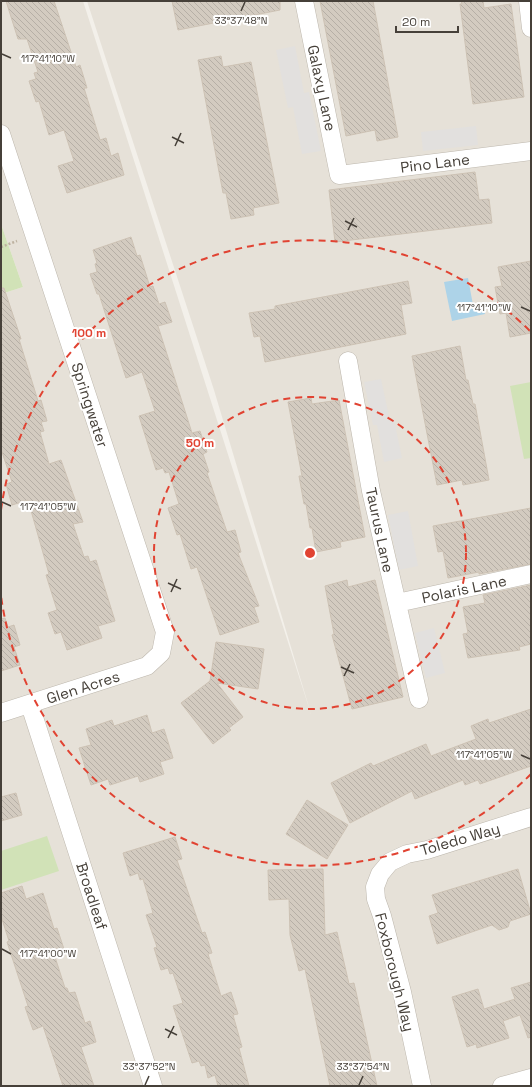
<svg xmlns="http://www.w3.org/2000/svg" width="532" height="1087" viewBox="0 0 532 1087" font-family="'Space Grotesk',sans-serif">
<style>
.residential{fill:#e6e1d8}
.park{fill:#d1e2b7}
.parking{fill:#e2e0de}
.water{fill:#add3e8}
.building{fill:url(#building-back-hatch);stroke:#cdc2b4}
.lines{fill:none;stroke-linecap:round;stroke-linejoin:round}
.minor-casing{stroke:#bdb7ad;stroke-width:19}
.path{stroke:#bdb2a0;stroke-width:2.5;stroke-dasharray:2 2;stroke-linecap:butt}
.minor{stroke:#fff;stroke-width:18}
.ticks{fill:none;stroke:#464039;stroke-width:1.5}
.ring{fill:none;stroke:#e14332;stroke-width:2;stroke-dasharray:7 5}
.labels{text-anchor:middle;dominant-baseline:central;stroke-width:4;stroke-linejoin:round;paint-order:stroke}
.street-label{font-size:15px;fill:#464039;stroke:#fff}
.ticks-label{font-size:10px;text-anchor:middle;fill:#464039;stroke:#fff;stroke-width:4;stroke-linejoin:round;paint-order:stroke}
.centre{fill:#e14332;stroke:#fff;stroke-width:2}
.ring-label{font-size:12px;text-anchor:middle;font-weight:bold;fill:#e14332;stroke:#fff;stroke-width:4;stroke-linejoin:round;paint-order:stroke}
</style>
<defs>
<pattern id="building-back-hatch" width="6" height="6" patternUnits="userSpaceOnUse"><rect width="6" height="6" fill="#d3cbc0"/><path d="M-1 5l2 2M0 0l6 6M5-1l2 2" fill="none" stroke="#b6afa6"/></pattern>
</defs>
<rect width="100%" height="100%" fill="#f3f0ea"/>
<path class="residential" d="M1,1h82l228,713 -97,-324 -127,-389h444v1085h-530v-792l22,-7 -22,-63z"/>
<path class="park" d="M1,224l22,63 -22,7z
M531,382v76l-7,1 -14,-73z
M47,836l12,35 -58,19v-39z"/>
<path class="parking" d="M295,46l9,47 5,-1 12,59 -19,3 -9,-47 -5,1 -12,-58z
M476,126l2,19 -55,6 -2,-19z
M381,379l9,42 4,-1 8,38 -18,4 -7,-37h-4l-9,-43z
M408,511l10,55 -19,4 -11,-55z
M434,628l11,45 -19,5 -11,-45z"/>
<path class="water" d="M468,278l5,27 10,-1 2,10 -33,7 -8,-39z"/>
<path class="building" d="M6,1h48l22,66 4,-2 7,23h-3l16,52 6,-2 5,18 7,-3 6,22 -57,18 -9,-27 16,-5 -10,-31 -15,5 -10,-34 -3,1 -7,-21 7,-2 -2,-6 4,-1 -11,-33h-9z
M172,1h108v9l-102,20z
M320,1h53l25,136 -21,4 -2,-11 -29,6z
M461,1h22l1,7 27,-4 13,93 -51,7 -13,-100h2z
M221,56l2,11 28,-5 28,141 -26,5 1,7 -23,4 -5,-26h-3l-25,-133z
M475,172l4,28 10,-1 3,24 -157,19 -6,-52z
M131,237l6,19 3,-1 10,32 3,-1 6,18 6,-2 7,20 -14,4 34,107 8,-2 7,21 -4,2 6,18 -2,1 20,59 8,-2 6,22 -3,1 21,53 -5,1 5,15 -39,13 -23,-68 -6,2 -11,-35 -3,1 -9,-27 11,-4 -10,-32 -4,1 -2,-5 -7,2 -17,-54 16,-5 -13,-39 -16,6 -27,-84h-2l-7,-20 7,-2 -2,-8 2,-1 -4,-13z
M531,261v72l-21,4 -4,-24 -6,1 -5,-27 7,-1 -4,-19z
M408,281l4,22 -11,2 5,29 -141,28 -5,-26 -6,1 -5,-24 26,-4v-3z
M1,288h3l17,51h-2l19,62 3,-1 6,21 -6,1 3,9 -4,1 9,32 12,-4 22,62 -10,2 11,33 4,-1 2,6 6,-2 19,61 -17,5 4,12 -35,12 -6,-18 -6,2 -7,-21 9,-3 -11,-35 3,-1 -21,-74 -16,5 -6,-21 6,-2 -11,-33z
M460,346l6,34h2l5,24h2l14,76 -26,5 -1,-5 -25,5 -25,-129z
M311,398l1,6 27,-4 26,137 -25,5 1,5 -25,5 -4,-24h-2l-4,-24h-2l-5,-28h3l-14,-74z
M531,508v56l-52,10v-2l-31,6 -5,-27 -5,1 -5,-26z
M347,580l1,7 27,-7 28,117 -51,12 -20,-74 2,-1 -9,-48z
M531,585v59l-12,3 1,3 -52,8 -5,-24 5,-1 -5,-26 22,-4 -2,-8z
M5,618l3,9 6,-2 6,20 -6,2 6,18 -19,6v-52z
M216,642l48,7 -6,40 -41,-6 26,34 -14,11 2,2 -18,14 -32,-41 29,-22z
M531,709v57l-51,18 -2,-4 -13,5 -2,-5 -48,19 -3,-8 -62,32 -19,-40 40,-20 2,3 53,-22 5,12 45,-17 -5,-13 17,-7 1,4z
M147,715l5,18 12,-4 9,29 -13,4 4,12 -24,8 -2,-6 -28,9 -2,-6 -17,6 -12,-37 12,-3 -5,-16 26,-9 2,6z
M16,793l6,22 -21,6v-24z
M307,800l41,25 -21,34 -41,-25z
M175,837l7,22 -5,1 25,73 3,-1 7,21 -4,1 13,42 10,-4 7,22 -5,1 9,32 -3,1 10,38h-31l-3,-11 -7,3 -3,-13 -4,1 -2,-5 -7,2 -19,-57 10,-3 -10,-30 -3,1 -2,-6 -7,2 -7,-22 3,-1 -11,-32 7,-2 -10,-34 -3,1 -2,-7 -8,3 -7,-23z
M323,869l2,66 12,-3 12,52 5,-1 23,103h-47l-25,-117 -6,2 -9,-36 -1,-36 -20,1 -1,-30z
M518,869l13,45 -21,7 -2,6 -9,3 -7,-5 -55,19 -8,-28 9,-3 -6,-18z
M22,886l4,13 17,-6 11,36 3,-1 7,21 -6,2 2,5 -5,1 10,31h2l2,5 6,-1 9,28 1,3 5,-2 6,21 -15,5 13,39h-31l-20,-60 -10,4 -8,-23 3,-1 -21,-64 2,-1 -8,-25v-23z
M531,982v55l-3,1 -8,-23 -17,6 6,17 -32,10 -1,-4 -9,3 -15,-50 26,-8 6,20 31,-10 -4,-11z"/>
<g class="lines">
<g class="minor-casing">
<path id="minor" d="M304,1l35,174 192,-24
M528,1l3,27
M1,134l164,498 -4,21 -14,13 -146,47
M348,361l23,130 48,208
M397,603l134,-29
M30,705l123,381
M422,1086l-20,-94 -20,-76 -6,-17 -1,-12 5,-13 10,-12 17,-8 20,-4 104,-33
M502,1086l29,-8"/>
</g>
<path class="path" d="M1,247l16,-6"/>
<use href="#minor" class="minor"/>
</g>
<path class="ticks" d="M241,11l4,-9M2,54l9,4M172,137l12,6M175,146l6,-13M345,221l12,6M348,230l6,-12M521,307l9,4M2,502l9,4M168,583l13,6M171,592l6,-13M341,667l13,6M344,676l6,-12M521,755l9,4M2,949l9,5M165,1029l12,6M168,1038l6,-12M145,1085l4,-9M359,1085l4,-9"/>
<g class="ring">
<circle cx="310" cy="553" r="156"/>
<path d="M531 774A312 312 0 0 1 1 596M1 510A312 312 0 0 1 531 332"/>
</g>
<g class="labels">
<g class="street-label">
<text transform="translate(322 88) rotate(78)">Galaxy Lane</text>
<text transform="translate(435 163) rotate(-7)">Pino Lane</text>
<text transform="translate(90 405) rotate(72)">Springwater</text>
<text transform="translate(380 530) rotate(78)">Taurus Lane</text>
<text transform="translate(464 589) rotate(-12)">Polaris Lane</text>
<text transform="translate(83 687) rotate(-18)">Glen Acres</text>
<text transform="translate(460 839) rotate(-16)">Toledo Way</text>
<text transform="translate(92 896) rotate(72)">Broadleaf</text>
<text transform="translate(395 972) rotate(76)">Foxborough Way</text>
</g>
</g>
<g class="ticks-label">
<text x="241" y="24">33°37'48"N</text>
<text x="48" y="62">117°41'10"W</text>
<text x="484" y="311">117°41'10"W</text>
<text x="48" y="510">117°41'05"W</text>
<text x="484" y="758">117°41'05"W</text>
<text x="48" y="957">117°41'00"W</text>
<text x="149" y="1070">33°37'52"N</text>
<text x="363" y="1070">33°37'54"N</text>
</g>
<circle cx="310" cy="553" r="6" class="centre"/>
<g class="ring-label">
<text x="89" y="337">100 m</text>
<text x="200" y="447">50 m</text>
</g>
<rect width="532" height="1087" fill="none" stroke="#464039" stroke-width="4"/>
<path d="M396 26v6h62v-6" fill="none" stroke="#464039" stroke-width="2"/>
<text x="402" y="26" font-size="12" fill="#464039" stroke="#ffffff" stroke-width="3" paint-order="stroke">20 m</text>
</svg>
